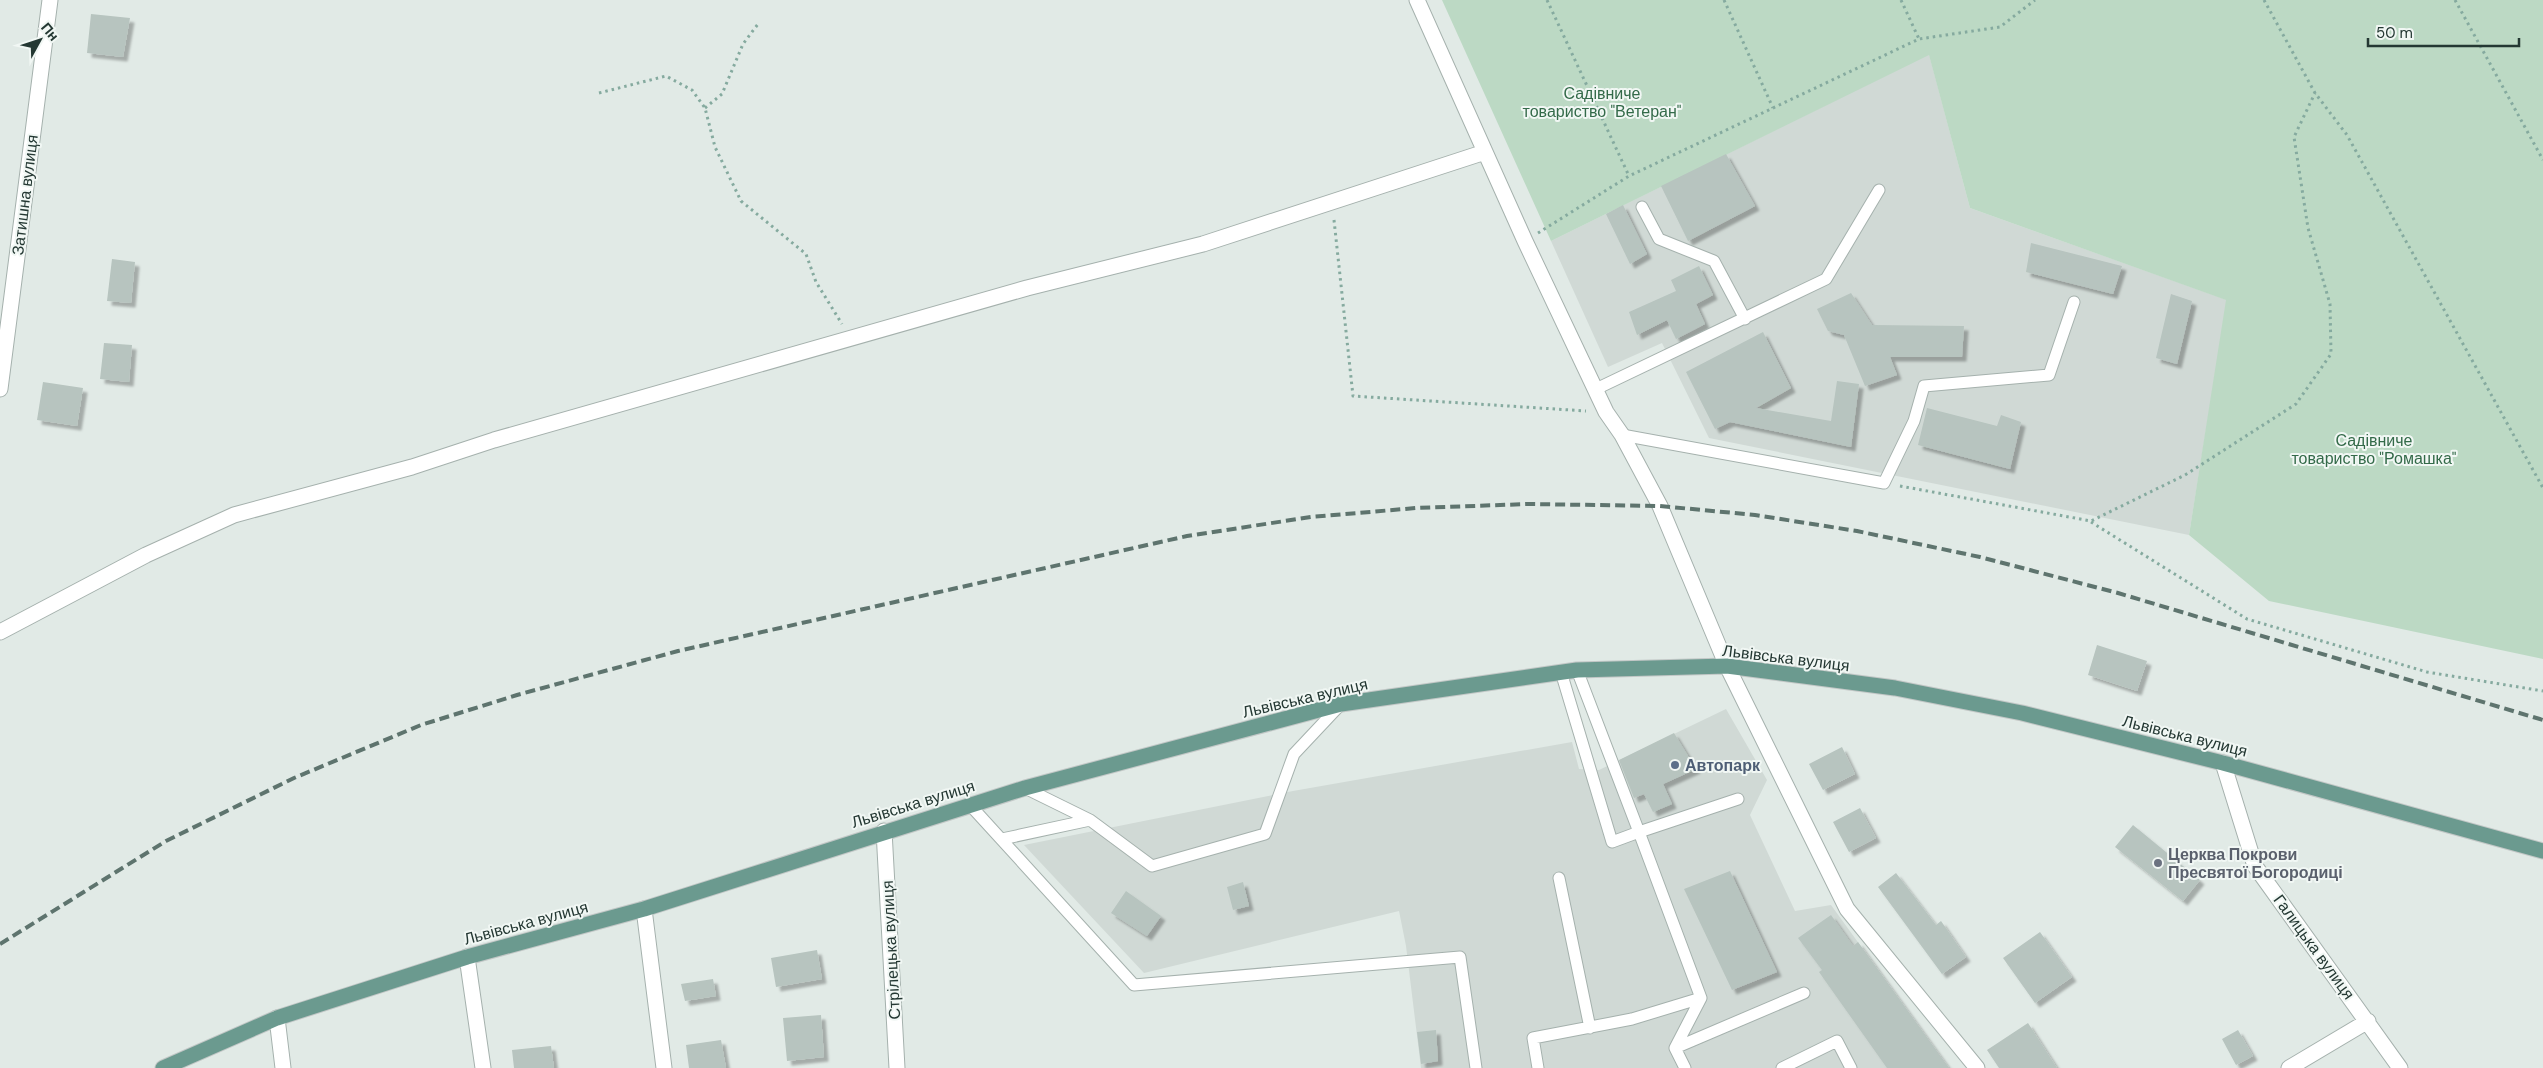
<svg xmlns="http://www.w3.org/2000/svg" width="2543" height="1068" viewBox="0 0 2543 1068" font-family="'DM Sans',sans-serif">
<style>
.built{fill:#d0d9d5}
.green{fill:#bcd9c4}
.building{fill:#b7c4bf;filter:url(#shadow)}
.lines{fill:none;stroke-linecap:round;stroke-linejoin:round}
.lane-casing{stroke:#a5b1ad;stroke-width:13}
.street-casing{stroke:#a5b1ad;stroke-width:17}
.primary-casing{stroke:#c2c7c6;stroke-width:17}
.path{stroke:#85aa9f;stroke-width:3;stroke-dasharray:2.5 4;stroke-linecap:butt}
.lane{stroke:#fff;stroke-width:11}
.street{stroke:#fff;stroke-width:15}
.primary{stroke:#6b9a8f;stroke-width:15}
.rail{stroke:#5e746e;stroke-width:4;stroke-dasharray:10 5;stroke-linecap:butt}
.service-dot{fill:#5c6f8a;stroke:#f1f7f4;stroke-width:2}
.worship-dot{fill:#6b7280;stroke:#f1f7f4;stroke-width:2}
.labels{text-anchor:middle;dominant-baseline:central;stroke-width:4;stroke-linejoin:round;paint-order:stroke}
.park-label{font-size:16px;fill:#336a49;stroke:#f1f7f4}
.street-label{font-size:16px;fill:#243833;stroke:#f1f7f4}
.service-label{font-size:16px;font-weight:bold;fill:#4e5e75;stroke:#f1f7f4;text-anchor:start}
.worship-label{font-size:16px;font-weight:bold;fill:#5b616d;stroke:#f1f7f4;text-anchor:start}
</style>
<defs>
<filter id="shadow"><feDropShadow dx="4.5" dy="4.5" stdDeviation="1" flood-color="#0004"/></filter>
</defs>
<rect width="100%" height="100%" fill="#e1eae6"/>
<path class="built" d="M1929,54l41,154 257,92 -38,235 -480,-97 -47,-95 -54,24 -57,-126z
M1726,709l41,71 -17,35 45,96 36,-6 118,163h-528l-15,-122 -7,-35 -255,62 -120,-128 269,-54 279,-49 7,27 20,1z"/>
<path class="green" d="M1442,0h1101v659l-274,-58 -80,-66 37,-235 -256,-92 -41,-153 -378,186z"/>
<path class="building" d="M91,14l39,4 -7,39 -36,-4z
M1726,154l29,52 -67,35 -27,-55z
M1623,205l24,49 -17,10 -24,-50z
M2031,243l91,23 -9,28 -87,-22z
M112,259l23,3 -4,41 -24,-2z
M1699,266l14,29 -17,9 9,20 -29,15 -9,-19 -30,15 -8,-23 47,-21 -5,-11z
M1851,293l21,32 92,1 -2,31h-72l7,18 -32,11 -21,-51 -16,-4 -11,-22z
M2171,294l21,7 -15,63 -21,-6z
M1763,332l28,56 -35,20 75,13 6,-40 22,3 -8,63 -121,-25 -15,7 -29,-57z
M104,343l28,2 -3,37 -29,-3z
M43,382l40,6 -6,38 -40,-6z
M1927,408l70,18 4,-11 20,7 -11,47 -92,-24z
M2097,645l50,16 -10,30 -49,-16z
M1674,733l22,36 -33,15 9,20 -19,8 -9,-18 -10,4 -15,-38z
M1842,747l13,27 -32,16 -14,-26z
M1860,808l16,30 -27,14 -16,-30z
M2133,825l67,55 -17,21 -68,-54z
M1730,871l47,101 -45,18 -48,-101z
M1896,873l40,52 5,-4 25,36 -24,17 -64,-87z
M1243,882l6,24 -16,4 -6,-23z
M1126,891l35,25 -14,20 -36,-23z
M1831,915l22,31 5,-4 91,126h-62l-68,-96 3,-2 -24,-32z
M2040,932l32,45 -37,26 -32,-45z
M817,950l5,29 -46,8 -5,-29z
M713,979l3,17 -31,5 -4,-17z
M821,1015l3,42 -37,4 -4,-43z
M2028,1023l29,45h-58l-12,-18z
M1436,1030l2,31 -17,3 -4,-32z
M2238,1030l15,26 -17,9 -14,-26z
M721,1040l5,28h-37l-3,-23z
M551,1046l3,22h-40l-2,-18z"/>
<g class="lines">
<g class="lane-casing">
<path id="lane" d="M1642,207l17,32 55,22 31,58
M1596,389l230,-110 53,-89
M1622,435l262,48 30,-62 10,-35 125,-11 25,-73
M1577,670l62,162 99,-33
M1561,672l51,170 27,-10 62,166 -26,50 10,20
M1025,788l65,32 62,46 113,-32 29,-80 47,-50
M970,805l164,180 326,-28 16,111
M1002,839l88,-19
M1559,878l31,150
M1675,1048l129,-55
M1538,1068l-5,-30 99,-19 69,-21
M1782,1068l55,-27 14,27"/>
</g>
<g class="street-casing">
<path id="street" d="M1417,0l108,241 81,171 16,23 38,71 67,160 120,243 130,159
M0,389l50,-389
M0,632l146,-77 88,-40 178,-48 82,-27 533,-152 176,-44 282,-92
M2223,763l32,103 145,202
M884,831l13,237
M644,909l20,159
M467,957l16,111
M277,1018l6,50
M2289,1068l79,-47"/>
</g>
<g class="primary-casing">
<path id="primary" d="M163,1068l114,-50 190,-61 177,-48 381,-121 316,-84 236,-34 150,-4 168,22 127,25 201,50 320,88"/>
</g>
<path class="path" d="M1547,0l82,176
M1724,0l49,108
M1901,0l18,39
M2264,0l51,93 32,42 196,353
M2455,0l88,160
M599,93l67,-17 26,14 13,18 10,39 26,54 65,53 10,28 26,42
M705,108l17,-14 21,-50 15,-20
M1334,220l19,176 233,15
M1538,233l91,-57 290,-137 81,-12 35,-27
M1900,486l191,35 94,-46 111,-71 35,-50 -1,-50 -22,-76 -14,-91 21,-44
M2091,522l156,97 180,53 116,19"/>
<use href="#lane" class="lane"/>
<use href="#street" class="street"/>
<use href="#primary" class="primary"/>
<path class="rail" d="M0,944l166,-103 128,-63 127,-53 96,-30 161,-44 509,-115 124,-19 105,-9 112,-4 132,2 95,9 102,16 123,26 138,36 425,127"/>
</g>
<circle class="service-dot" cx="1675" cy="765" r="5"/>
<circle class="worship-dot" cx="2158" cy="863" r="5"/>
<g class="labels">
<g class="park-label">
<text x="1602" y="93">Садівниче<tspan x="1602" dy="18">товариство "Ветеран"</tspan></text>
<text x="2374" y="440">Садівниче<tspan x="2374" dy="18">товариство "Ромашка"</tspan></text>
</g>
<g class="street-label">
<text transform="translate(25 195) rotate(-83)">Затишна вулиця</text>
<text transform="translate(1786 658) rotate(7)">Львівська вулиця</text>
<text transform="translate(1305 698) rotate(-13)">Львівська вулиця</text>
<text transform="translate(2185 736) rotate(14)">Львівська вулиця</text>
<text transform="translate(913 804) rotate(-17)">Львівська вулиця</text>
<text transform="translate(526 923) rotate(-15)">Львівська вулиця</text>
<text transform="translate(2314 947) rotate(54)">Галицька вулиця</text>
<text transform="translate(891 950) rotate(-93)">Стрілецька вулиця</text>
</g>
<g class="service-label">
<text x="1685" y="765">Автопарк</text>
</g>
<g class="worship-label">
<text x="2168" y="854">Церква Покрови<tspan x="2168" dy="18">Пресвятої Богородиці</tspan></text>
</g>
</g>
<g transform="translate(40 40) rotate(50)" stroke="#f1f7f4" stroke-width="4" paint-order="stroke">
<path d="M0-4L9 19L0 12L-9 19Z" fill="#243833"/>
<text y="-8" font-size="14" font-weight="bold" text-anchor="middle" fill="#243833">Пн</text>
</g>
<path d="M2368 38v8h151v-8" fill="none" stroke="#243833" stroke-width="2.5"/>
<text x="2376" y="38" font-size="15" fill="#243833" stroke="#f1f7f4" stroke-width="4" paint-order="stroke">50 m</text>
</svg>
